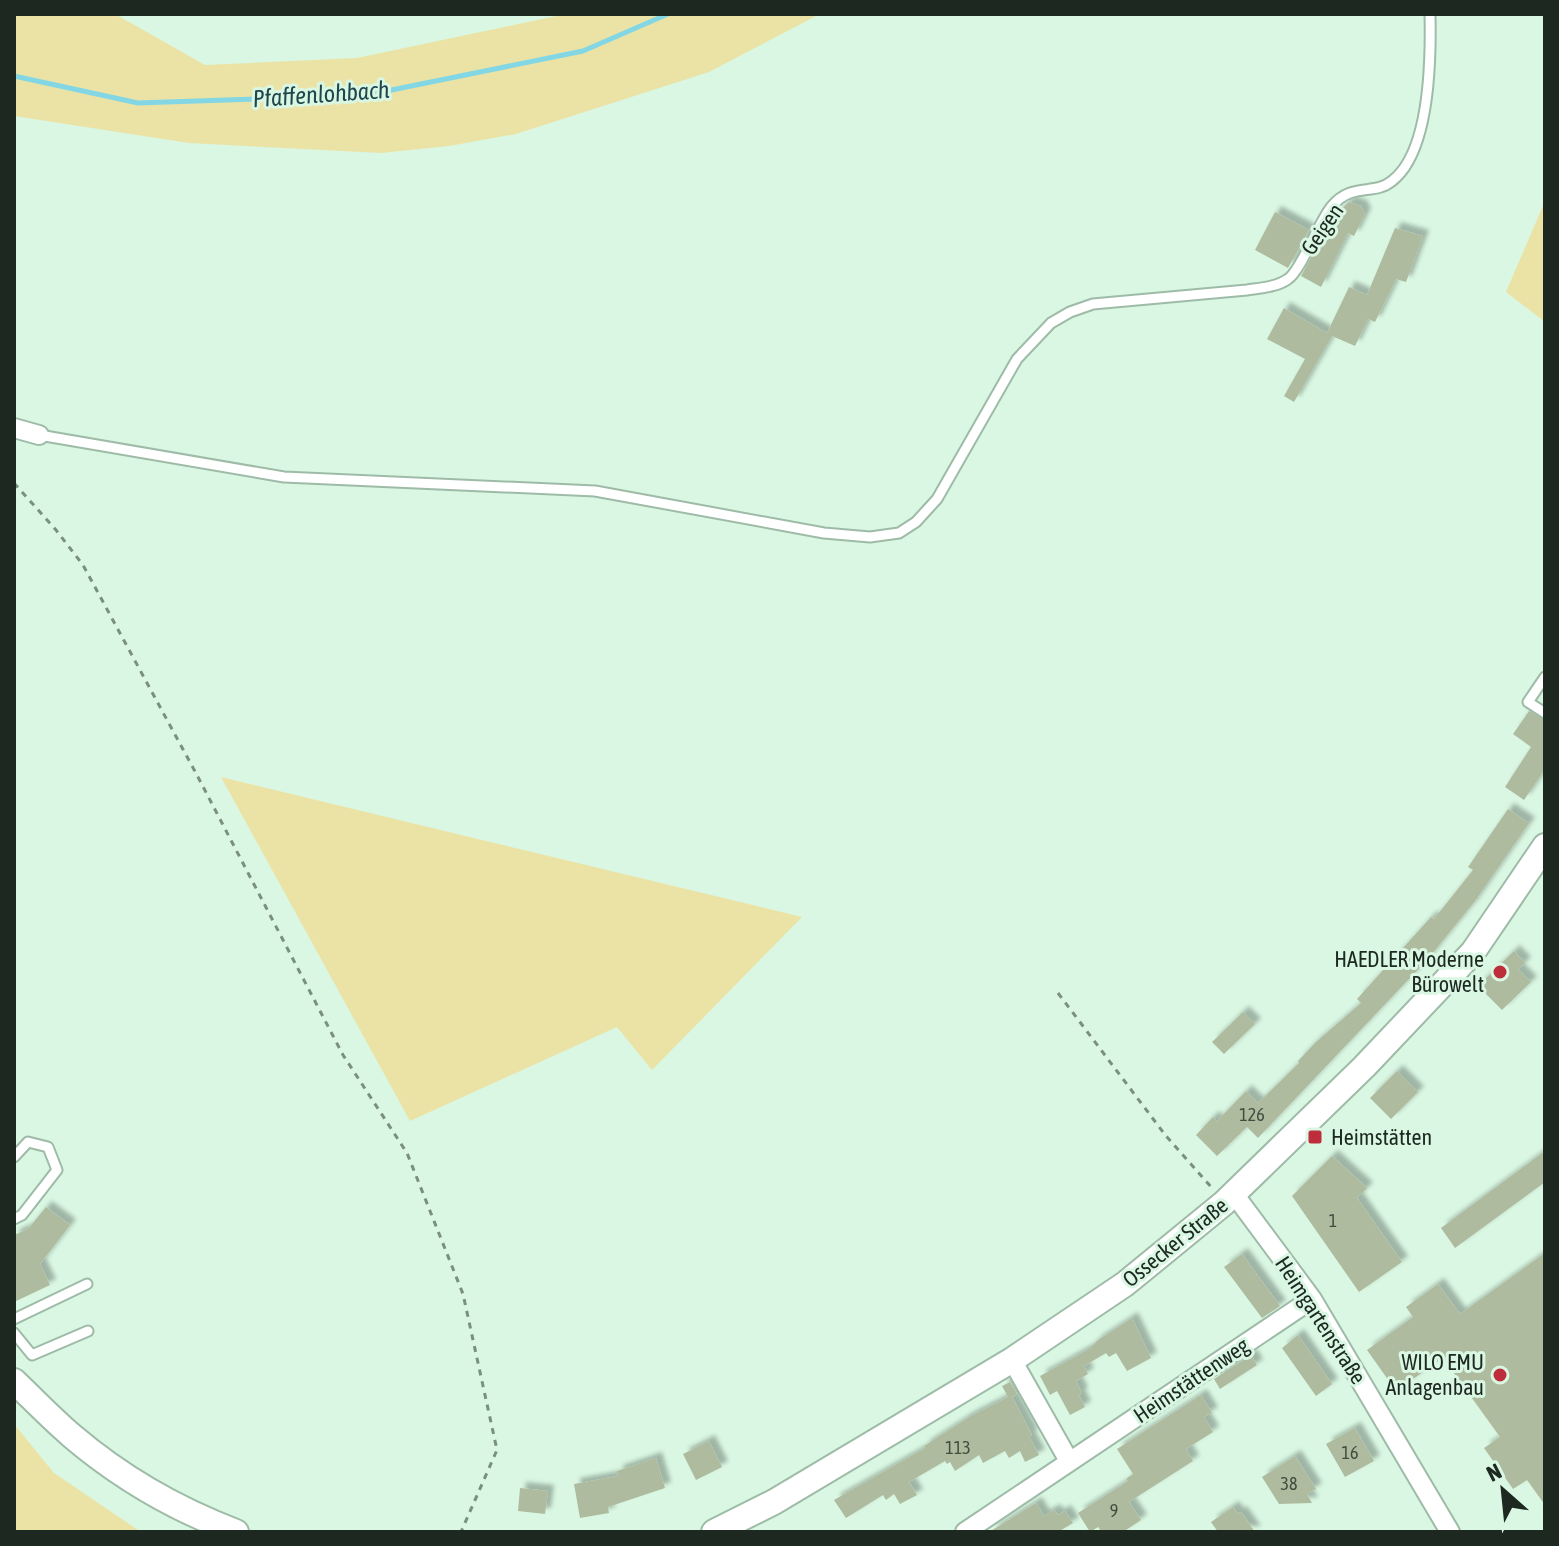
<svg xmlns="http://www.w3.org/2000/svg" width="1559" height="1546" viewBox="0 0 1559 1546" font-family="'Asap Condensed',sans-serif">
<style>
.green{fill:#ebe3a6}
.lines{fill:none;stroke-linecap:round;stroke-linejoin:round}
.stream{stroke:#83d7e4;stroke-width:5}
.building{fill:#aebb9f;filter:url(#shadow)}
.lane-casing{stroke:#9ebba7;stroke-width:13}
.street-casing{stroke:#9ebba7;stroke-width:22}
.secondary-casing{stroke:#9ebba7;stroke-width:28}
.path{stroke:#7b8f81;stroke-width:3;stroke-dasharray:6 6;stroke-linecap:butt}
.lane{stroke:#fff;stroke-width:9}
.street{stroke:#fff;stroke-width:18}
.secondary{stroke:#fff;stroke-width:24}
.poi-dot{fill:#bd2d3c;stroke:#d9f7e2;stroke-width:3}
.labels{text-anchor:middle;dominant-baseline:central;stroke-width:6;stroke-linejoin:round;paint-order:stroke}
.number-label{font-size:18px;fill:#414d40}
.street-label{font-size:22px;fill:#1d2820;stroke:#d9f7e2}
.poi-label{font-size:22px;fill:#1d2820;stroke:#d9f7e2;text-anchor:end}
.water-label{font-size:24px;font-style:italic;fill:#1f464d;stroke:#d9f7e2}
</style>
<defs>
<filter id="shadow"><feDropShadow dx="6" dy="-6" stdDeviation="2" flood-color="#0004"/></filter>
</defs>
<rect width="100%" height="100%" fill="#d9f7e2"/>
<path class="green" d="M14,14h101l90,51 152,-7 209,-44h254l-111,58 -193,62 -67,12 -68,7 -192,-10 -175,-27z
M1545,201v121l-39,-30z
M221,777l581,140 -150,153 -35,-43 -207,94z
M14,1424l40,49 87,59h-127z"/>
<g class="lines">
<path class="stream" d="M14,76l124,27 229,-8 216,-44 85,-37"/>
</g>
<path class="building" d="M1349,202l12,4 4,8 -11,22 -6,-3 -27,54 -20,-11 32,-59z
M1275,212l34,18 -21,38 -33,-18z
M1395,228l28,8 -17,46 -10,-3 -21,43 -7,-3 -13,27 -23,-10 -38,66 -10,-6 21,-37 -38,-20 17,-31 43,25 22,-46 18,8z
M1529,711l16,9v49l-21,31 -19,-13 26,-40 -18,-13z
M1508,809l21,14 -54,78 -48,59 -169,178 -11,-11 -30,29 -21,-21 17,-18 4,4 29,-30 12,12 41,-40 -1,-2 17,-18 46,-40 -4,-4 74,-82 3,2 39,-49 -5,-3z
M1514,951l11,12 -7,6 13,13 -29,28 -24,-24z
M1243,1012l12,12 -31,30 -12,-12z
M1397,1071l21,21 -27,27 -21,-21z
M1545,1151v31l-90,66 -14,-20z
M1332,1156l35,32 -10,10 45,64 -43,30 -67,-96z
M46,1207l24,18 -30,39 10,21 -36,17v-67l14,-6z
M1545,1253v252l-18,-25 -14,9 -29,-41 16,-11 -57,-79 -47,33 -29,-41 46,-33 -7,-10 32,-23 22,30z
M1242,1254l38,52 -18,12 -38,-51z
M1132,1318l19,40 -24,13 -11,-18 -7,4 -3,-4 -22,13 4,8 -12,7 6,12 -3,2 6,12 -15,8 -13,-24 -7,4 -10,-19 49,-27 9,-9z
M1298,1335l34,49 -16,12 -34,-48z
M1251,1355l6,10 -37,24 -6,-10z
M1010,1382l7,12 -5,3 20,38 -3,1 10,19 -14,7 -5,-11 -11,7 -4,-7 -22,12 -4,-8 -24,16 -5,-9 -3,2 -2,-3 -36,21 8,13 -17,9 -6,-10 -8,6 -3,-5 -37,23 -12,-18 91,-52 -1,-2 45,-29 39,-20 -6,-11z
M1201,1395l11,18 -8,4 9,15 -27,17 7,12 -64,41 12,18 -18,12h-21l-4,-5 -8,5 -12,-19 50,-32 -2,-2 7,-5 -16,-25z
M1355,1428l19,33 -29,16 -19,-33z
M709,1441l13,26 -26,13 -13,-26z
M1295,1456l21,33 -9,5 5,9 -33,1 -17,-27z
M656,1458l9,30 -57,19 1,6 -29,5 -6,-34 44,-8 -1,-5z
M520,1488l28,3 -3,23 -27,-3z
M1036,1503l8,13 10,-6 4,5 7,-4 8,12 -15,9h-69z
M1233,1507l5,7 3,-2 14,20h-37l-7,-10z"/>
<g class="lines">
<g class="lane-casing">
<path id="lane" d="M39,435l245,42 311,14 229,42 46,4 29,-4 17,-11 21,-23 80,-140 34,-36 19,-11 23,-8 154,-14c13,-2 30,-3 41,-11 13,-8 31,-58 44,-73 20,-24 42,-10 60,-25 38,-29 39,-122 38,-167
M1545,677l-17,25 17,11
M14,1157l14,-15 20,5 9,23 -35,45 -8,4
M14,1319l73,-35
M14,1333l18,22 56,-24"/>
</g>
<g class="street-casing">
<path id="street" d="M14,428l25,7
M1234,1194l78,105 138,233
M1012,1360l57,101
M965,1532l347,-233"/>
</g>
<g class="secondary-casing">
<path id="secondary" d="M14,1381c19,18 38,38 58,55 48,41 106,74 164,96
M714,1532l60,-30 238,-142 113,-76 99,-81 140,-136 109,-115 72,-106"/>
</g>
<path class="path" d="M14,483l42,47 27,35 115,212 145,278 64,98 56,141 34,156 -36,82
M1058,993l108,143 46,52"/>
<use href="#lane" class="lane"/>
<use href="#street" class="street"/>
<use href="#secondary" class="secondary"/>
</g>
<g class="poi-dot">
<circle cx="1500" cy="972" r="8"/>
<rect x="1307" y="1129" width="16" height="16" rx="4"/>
<circle cx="1500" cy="1375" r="8"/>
</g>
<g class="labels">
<g class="number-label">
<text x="1252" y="1114">126</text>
<text x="1333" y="1220">1</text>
<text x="958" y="1447">113</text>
<text x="1350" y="1452">16</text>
<text x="1289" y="1483">38</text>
<text x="1114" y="1510">9</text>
</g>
<g class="street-label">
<text transform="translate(1322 229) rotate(-56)">Geigen</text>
<text transform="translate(1175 1242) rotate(-39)">Ossecker Straße</text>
<text transform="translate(1321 1320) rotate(57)">Heimgartenstraße</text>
<text transform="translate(1191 1380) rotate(-34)">Heimstättenweg</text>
</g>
<g class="poi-label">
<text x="1484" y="959">HAEDLER Moderne<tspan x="1484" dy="25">Bürowelt</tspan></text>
<text x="1331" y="1137" text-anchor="start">Heimstätten</text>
<text x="1484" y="1362">WILO EMU<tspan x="1484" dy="25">Anlagenbau</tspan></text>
</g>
<g class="water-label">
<text transform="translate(321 94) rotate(-4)">Pfaffenlohbach</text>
</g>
</g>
<rect width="1559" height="1546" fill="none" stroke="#1d2820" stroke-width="32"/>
<g transform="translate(1503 1490) rotate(333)" stroke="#d9f7e2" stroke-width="6" paint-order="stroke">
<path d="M0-6L14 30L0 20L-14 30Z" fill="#1d2820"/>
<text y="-12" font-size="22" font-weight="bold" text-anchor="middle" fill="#1d2820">N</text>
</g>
</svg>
